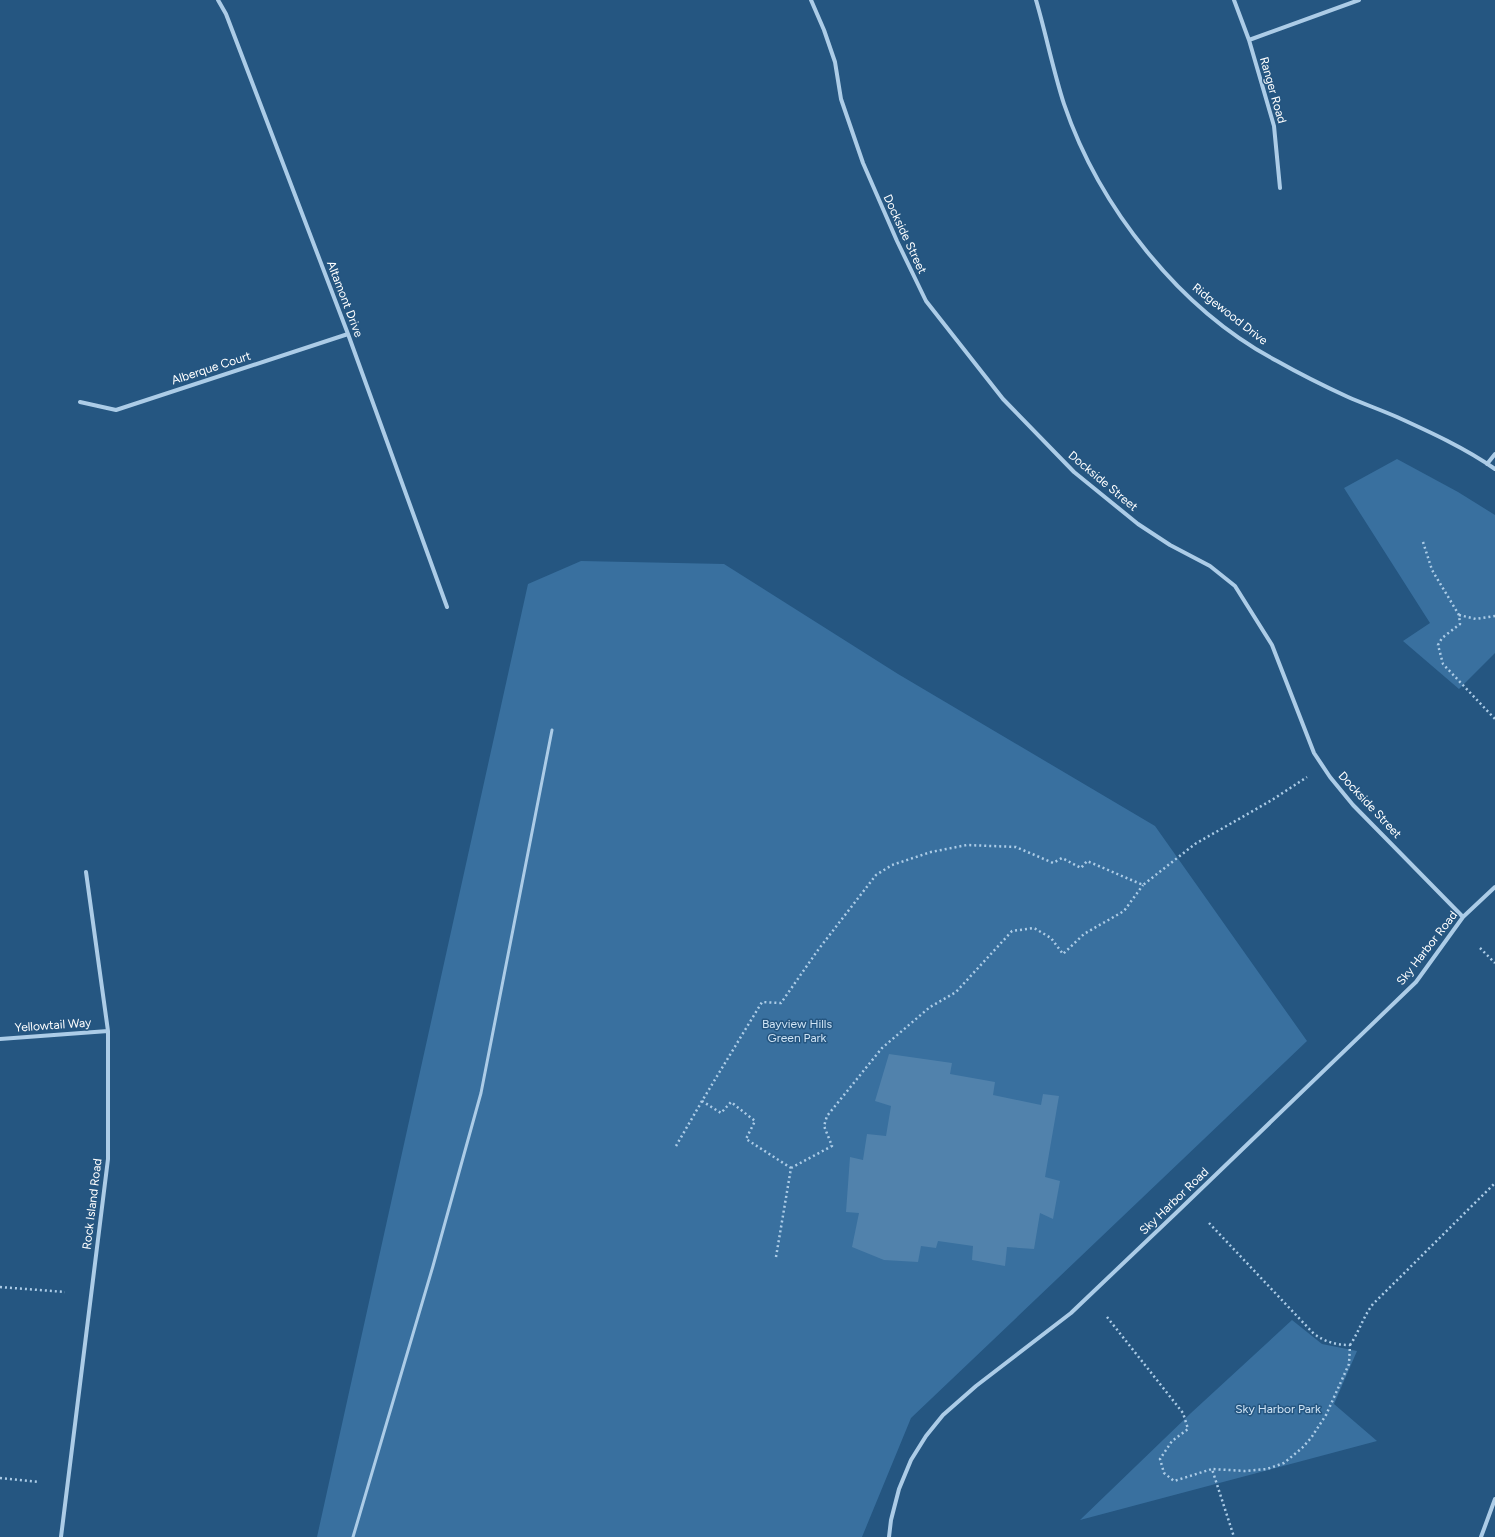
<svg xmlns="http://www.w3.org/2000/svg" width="1495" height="1537" viewBox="0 0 1495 1537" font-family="Figtree,sans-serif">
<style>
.green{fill:#39709f}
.building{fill:#5182ac}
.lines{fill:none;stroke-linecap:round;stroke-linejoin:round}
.path{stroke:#accce7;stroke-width:2.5;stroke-dasharray:2 3;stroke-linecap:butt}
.lane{stroke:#accce7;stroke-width:3}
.street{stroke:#accce7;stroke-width:4}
.labels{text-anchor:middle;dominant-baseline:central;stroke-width:3;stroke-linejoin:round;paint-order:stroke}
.street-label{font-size:12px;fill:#fff;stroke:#255681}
.park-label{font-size:12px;fill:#cfe4f5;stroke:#255681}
</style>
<rect width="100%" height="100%" fill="#255681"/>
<path class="green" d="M1397,459l61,33 37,23v138l-36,36 -56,-48 27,-18 -86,-135z
M581,561l143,3 174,110 257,152 152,215 -396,377 -49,119h-545l211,-953z
M1292,1320l30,24 35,7 -23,53 43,37 -297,79 111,-107z"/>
<path class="building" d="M889,1054l63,9 -2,11 45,8 -2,13 48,10 2,-11 16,2 -14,81 15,4 -7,38 -13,-6 -6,36 -27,-2 -2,19 -33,-6 1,-14 -35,-5 -2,7 -15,-2 -3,16 -34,-2 -32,-13 7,-34 -13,-1 4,-55 13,3 4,-26 19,2 5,-30 -16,-5z"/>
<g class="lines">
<path class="path" d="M1423,542l9,28 27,45 1,9 -18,14 -4,7 5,19 52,55
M1459,615l17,4 19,-3
M1480,948l15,15
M676,1146l26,-45
M791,1168l41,-22 -8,-20 3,-10 55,-68 48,-41 26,-15 56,-61 22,-3 17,10 12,16 21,-20 40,-23 19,-26
M1209,1223l105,111c12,8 22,11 36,11l-1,19 -23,51 -15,23 -9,10 -18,15 -17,6 -22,2 -33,-2
M776,1257l15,-89 -45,-29 9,-18 -24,-19 -10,11 -19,-12 60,-99 19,1 37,-53 58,-75 16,-10 39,-13 36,-7 49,2 37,16 9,-5 19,10 6,-7 56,24 52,-41 77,-44 35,-23
M0,1287l65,5
M1107,1317l76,96 5,16 -16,12 -12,18 4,14 10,8 38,-12 22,68
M1350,1345c9,-13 13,-28 23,-41l122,-121
M0,1478l39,4"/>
<path class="lane" d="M353,1537l80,-271 48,-173 71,-363"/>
<path class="street" d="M218,0l8,14 122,320 99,273
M811,0l13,30 11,32 6,37 22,64 34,78 29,60 77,98 71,73 64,52 32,21 40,21 25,20 37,59 42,108 16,24 23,28 110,112
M1036,0c10,34 17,70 28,104 35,103 116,206 213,257 23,13 47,25 71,36 16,7 33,13 49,20 33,15 68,31 98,52
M1234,0l15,40 25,86 6,62
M1249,40l110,-40
M80,402l36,8 232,-76
M1487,464l8,-10
M0,1039l108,-8
M61,1537l47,-378v-128l-22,-159
M889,1537l2,-17 8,-31 12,-29 15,-24 17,-21 33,-29 95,-73 105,-100 240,-231 47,-65 32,-30
M1481,1537l14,-38"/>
</g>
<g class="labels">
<g class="street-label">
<text transform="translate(1273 90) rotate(74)">Ranger Road</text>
<text transform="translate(905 234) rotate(65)">Dockside Street</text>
<text transform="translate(345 299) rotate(69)">Altamont Drive</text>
<text transform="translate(1230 314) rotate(38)">Ridgewood Drive</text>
<text transform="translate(211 368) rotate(-18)">Alberque Court</text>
<text transform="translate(1103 481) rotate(40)">Dockside Street</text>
<text transform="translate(1370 805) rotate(47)">Dockside Street</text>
<text transform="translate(1427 948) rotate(-52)">Sky Harbor Road</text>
<text transform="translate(53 1025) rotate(-4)">Yellowtail Way</text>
<text transform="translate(1174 1201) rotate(-44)">Sky Harbor Road</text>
<text transform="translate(92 1204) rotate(-83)">Rock Island Road</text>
</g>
<g class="park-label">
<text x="797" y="1024">Bayview Hills<tspan x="797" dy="14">Green Park</tspan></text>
<text x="1278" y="1409">Sky Harbor Park</text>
</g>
</g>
</svg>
